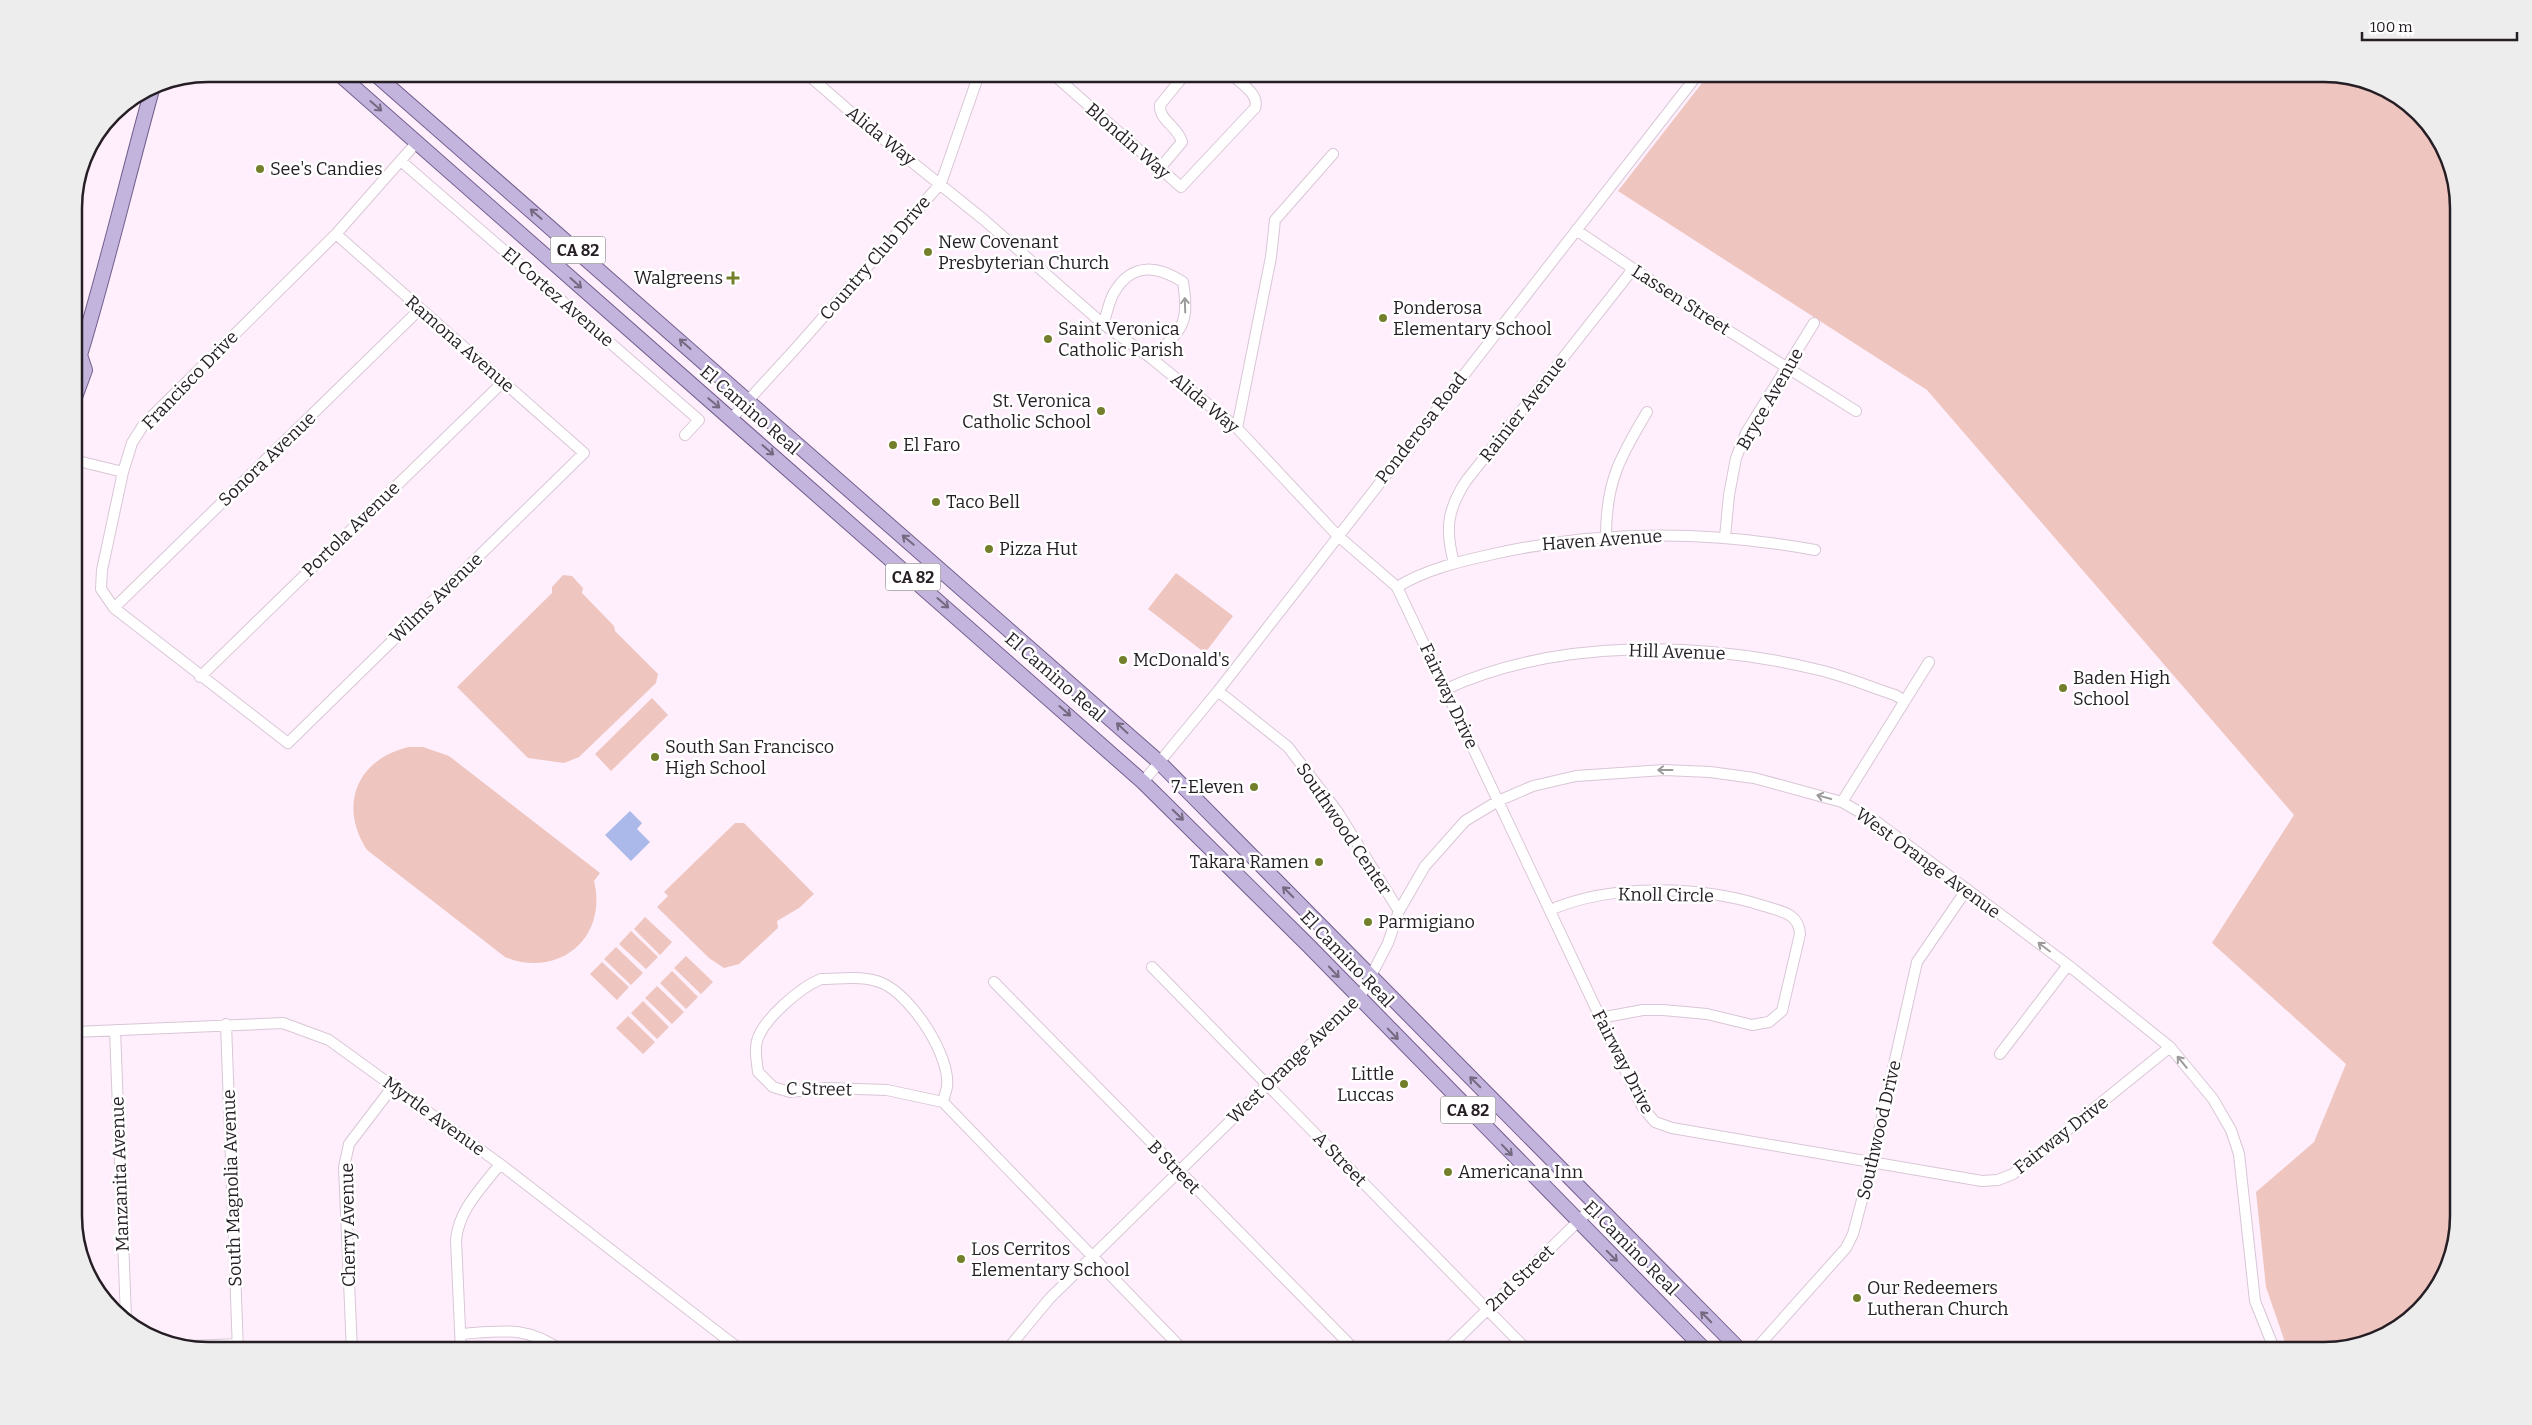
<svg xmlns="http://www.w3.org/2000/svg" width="2532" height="1425" viewBox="0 0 2532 1425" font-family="Bitter,serif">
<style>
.green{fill:#eec5bf}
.water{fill:#aab9e9}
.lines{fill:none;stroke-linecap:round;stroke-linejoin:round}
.minor-casing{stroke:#d9c6d6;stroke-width:12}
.major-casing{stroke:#725f8d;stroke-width:16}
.minor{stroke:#fff;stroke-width:10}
.major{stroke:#c3b4dd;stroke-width:14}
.oneway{stroke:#746980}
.oneway2{stroke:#9d9a9c}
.poi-dot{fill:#747f2b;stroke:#fff;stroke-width:2}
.labels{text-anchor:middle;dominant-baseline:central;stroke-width:5;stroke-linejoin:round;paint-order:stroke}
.shield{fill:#fff;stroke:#666266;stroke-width:1}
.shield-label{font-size:16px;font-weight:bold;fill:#251e24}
.street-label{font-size:18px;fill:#251e24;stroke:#fff}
.poi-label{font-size:18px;fill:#251e24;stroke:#fff;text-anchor:start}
.rim{fill:none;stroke:#251e24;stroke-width:2.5}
</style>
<rect width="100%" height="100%" fill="#ffeffc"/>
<path class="green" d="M1709,74h614l68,18 49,49 18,59v1016l-18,68 -49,49 -67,18h-36l-22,-64 -10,-95 58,-50 32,-78 -134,-121 82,-128 -367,-425 -309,-199z
M1176,573l57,43 -28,37 -57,-44z
M563,575l9,1 11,12 -1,5 32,33 1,5 43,43 -2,9 -77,74 -15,6 -36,-5 -71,-71 95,-94v-6z
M652,698l16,17 -57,56 -16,-17z
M409,747h14l26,9 151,117 -6,8c14,57 -35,98 -89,76l-138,-107c-29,-45 -10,-91 42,-103z
M735,823h9l70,71 -15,14 -22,13 1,7 -39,36 -15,4 -15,-10 -52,-51 11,-11 -4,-4z
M645,917l27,25 -12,13 -26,-26z
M631,931l27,26 -12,12 -27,-25z
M616,947l27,26 -12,12 -27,-26z
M686,956l27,26 -12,12 -27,-26z
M602,962l27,25 -12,13 -27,-26z
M672,971l26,26 -12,12 -26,-26z
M657,986l27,26 -12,12 -27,-26z
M643,1001l26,26 -12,12 -26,-26z
M628,1016l27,26 -12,12 -27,-26z"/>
<path class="water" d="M630,811l12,12 -5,6 13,13 -19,19 -26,-26z"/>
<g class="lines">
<g class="minor-casing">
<path id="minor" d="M807,74l54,47 122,98 120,105 48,34 86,70 100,107 60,52 246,521 12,14 17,6 310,53 16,-1 15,-6 157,-127
M1053,74l128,113 74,-79c5,-14 -15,-25 -24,-34
M401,161l298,259 -14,15
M1160,168l22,-26c-4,-16 -23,-21 -22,-37l25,-31
M1576,230l102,69 178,112
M336,234l248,219 -296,290 -174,-135 -13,-19 1,-19 21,-98 9,-29 12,-19 192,-190 81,-92
M1103,324c4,-10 6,-24 12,-33 18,-29 43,-25 68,-9 7,43 -1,48 -32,76
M732,418l64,-70 145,-165 38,-109
M1237,428l34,-171 4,-37 58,-66
M74,460l49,12
M1606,536c0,-54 14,-79 41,-124
M1725,537l4,-42 7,-37 10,-25 68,-110
M1454,563c-9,-33 -7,-53 12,-82l167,-212
M1397,587c28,-17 60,-25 92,-32 108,-25 217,-25 326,-5
M114,608l306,-299
M200,677l303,-295
M1446,689c112,-51 256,-48 373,-19 26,6 51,17 76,25l10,6
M1218,691l70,56 49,64 62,100
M1143,782l75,-91 480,-617
M1842,802l87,-140
M1550,910c62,-27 151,-24 214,-4 16,5 35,7 36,28l-18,77 -13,11 -17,3 -45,-11 -44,-4h-20l-43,8
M1152,967l376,384
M821,979c20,0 43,-4 61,4 29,12 69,73 65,104 -1,5 -3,10 -4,15l-56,-12 -60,-2 -37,4 -17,-5 -15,-15c-1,-10 -4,-22 -1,-31 6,-22 44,-54 64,-62z
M994,982l362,369
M226,1024l12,327
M115,1030l11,288
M74,1032l209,-9 46,17 171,124 242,187
M2000,1054l68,-89
M943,1102l241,249
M460,1334c41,-3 67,-9 102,17
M190,1346l48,-2
M352,1351l-8,-184 5,-23 45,-59
M461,1351l-5,-111c3,-31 25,-51 44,-76
M1006,1351l44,-53 217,-213 92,-86 29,-56 11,-32 26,-45 40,-45 33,-20 35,-15 43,-10 88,-6 46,2 44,6 88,24 35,20 191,143 102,82 43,52 18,31 8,24 16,147 20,50
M1445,1351l151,-147
M1754,1351l92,-103 7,-14 19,-72 45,-200 50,-73"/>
</g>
<g class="major-casing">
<path id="major" d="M339,74l804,708 165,163 398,406
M375,74l783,687 583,590
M74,359l6,-4c27,-89 48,-179 73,-269
M74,400l11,-30 -5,-15"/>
</g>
<use href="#minor" class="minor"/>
<use href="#major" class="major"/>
</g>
<defs><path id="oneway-shaft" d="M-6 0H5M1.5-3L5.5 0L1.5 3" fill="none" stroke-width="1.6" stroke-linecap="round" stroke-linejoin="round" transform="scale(1.25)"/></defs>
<g class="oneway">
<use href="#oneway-shaft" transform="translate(376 106) rotate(41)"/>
<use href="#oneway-shaft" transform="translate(536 214) rotate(-139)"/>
<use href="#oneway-shaft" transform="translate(576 283) rotate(42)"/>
<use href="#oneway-shaft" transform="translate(685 344) rotate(-139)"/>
<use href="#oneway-shaft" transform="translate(714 403) rotate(40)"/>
<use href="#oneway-shaft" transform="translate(768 450) rotate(41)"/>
<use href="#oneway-shaft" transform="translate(908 540) rotate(-140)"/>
<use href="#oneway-shaft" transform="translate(943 603) rotate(41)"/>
<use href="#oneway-shaft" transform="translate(1065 711) rotate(41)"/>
<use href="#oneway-shaft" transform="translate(1122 728) rotate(-137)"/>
<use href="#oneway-shaft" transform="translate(1178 815) rotate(44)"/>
<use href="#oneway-shaft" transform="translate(1288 892) rotate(-135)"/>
<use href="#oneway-shaft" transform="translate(1334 972) rotate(47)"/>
<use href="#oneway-shaft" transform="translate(1393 1034) rotate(46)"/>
<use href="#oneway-shaft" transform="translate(1475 1082) rotate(-135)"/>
<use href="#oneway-shaft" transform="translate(1507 1150) rotate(46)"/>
<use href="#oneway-shaft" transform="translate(1612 1256) rotate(45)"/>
<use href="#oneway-shaft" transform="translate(1706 1317) rotate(-135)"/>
</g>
<g class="oneway2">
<use href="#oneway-shaft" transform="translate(1185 305) rotate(-92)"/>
<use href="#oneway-shaft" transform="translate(1665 770) rotate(-180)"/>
<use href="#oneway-shaft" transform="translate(1824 797) rotate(-165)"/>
<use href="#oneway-shaft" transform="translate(2044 947) rotate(-143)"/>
<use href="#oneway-shaft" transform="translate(2182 1062) rotate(-129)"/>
</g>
<g class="poi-dot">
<circle cx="260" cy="169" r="5"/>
<circle cx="928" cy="252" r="5"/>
<path d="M730.5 270.5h5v5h5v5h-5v5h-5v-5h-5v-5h5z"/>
<circle cx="1383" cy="318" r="5"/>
<circle cx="1048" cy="339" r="5"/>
<circle cx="1101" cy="411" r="5"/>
<circle cx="893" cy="445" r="5"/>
<circle cx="936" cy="502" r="5"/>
<circle cx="989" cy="549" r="5"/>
<circle cx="1123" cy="660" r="5"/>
<circle cx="2063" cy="688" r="5"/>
<circle cx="655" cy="757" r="5"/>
<circle cx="1254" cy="787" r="5"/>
<circle cx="1319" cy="862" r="5"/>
<circle cx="1368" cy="922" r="5"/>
<circle cx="1404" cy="1084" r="5"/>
<circle cx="1448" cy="1172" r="5"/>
<circle cx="961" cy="1259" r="5"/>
<circle cx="1857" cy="1298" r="5"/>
</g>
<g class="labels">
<g class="shield">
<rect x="550.5" y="236.5" width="55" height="27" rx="4"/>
<rect x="885.5" y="563.5" width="55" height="27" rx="4"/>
<rect x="1440.5" y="1096.5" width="55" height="27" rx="4"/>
</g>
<g class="shield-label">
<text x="578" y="250">CA 82</text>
<text x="913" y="577">CA 82</text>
<text x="1468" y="1110">CA 82</text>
</g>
<g class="street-label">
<text transform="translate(881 136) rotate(39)">Alida Way</text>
<text transform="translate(1128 141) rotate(41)">Blondin Way</text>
<text transform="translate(875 258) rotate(-49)">Country Club Drive</text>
<text transform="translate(558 297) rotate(41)">El Cortez Avenue</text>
<text transform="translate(1681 300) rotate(33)">Lassen Street</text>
<text transform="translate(460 344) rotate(41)">Ramona Avenue</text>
<text transform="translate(190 380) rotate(-46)">Francisco Drive</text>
<text transform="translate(1770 399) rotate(-60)">Bryce Avenue</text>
<text transform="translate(1205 403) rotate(40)">Alida Way</text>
<text transform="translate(1523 409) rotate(-52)">Rainier Avenue</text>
<text transform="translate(750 410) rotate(41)">El Camino Real</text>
<text transform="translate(1421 428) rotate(-52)">Ponderosa Road</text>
<text transform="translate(267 459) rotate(-44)">Sonora Avenue</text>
<text transform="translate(351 529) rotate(-44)">Portola Avenue</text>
<text transform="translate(1602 540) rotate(-4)">Haven Avenue</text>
<text transform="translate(436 598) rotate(-44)">Wilms Avenue</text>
<text transform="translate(1677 652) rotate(2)">Hill Avenue</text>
<text transform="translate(1055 677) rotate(41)">El Camino Real</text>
<text transform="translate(1449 696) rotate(65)">Fairway Drive</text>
<text transform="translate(1344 829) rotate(56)">Southwood Center</text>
<text transform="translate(1928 863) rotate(36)">West Orange Avenue</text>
<text transform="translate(1666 895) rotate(1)">Knoll Circle</text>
<text transform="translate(1347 959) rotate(46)">El Camino Real</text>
<text transform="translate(1293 1060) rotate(-44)">West Orange Avenue</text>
<text transform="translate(1623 1062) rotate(63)">Fairway Drive</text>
<text transform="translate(819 1089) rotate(1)">C Street</text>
<text transform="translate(434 1116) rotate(36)">Myrtle Avenue</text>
<text transform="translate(1879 1130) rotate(-77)">Southwood Drive</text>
<text transform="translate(2061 1135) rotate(-38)">Fairway Drive</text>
<text transform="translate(1340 1159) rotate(46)">A Street</text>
<text transform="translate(1174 1167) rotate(46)">B Street</text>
<text transform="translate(120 1174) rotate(-92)">Manzanita Avenue</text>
<text transform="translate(232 1188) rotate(-92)">South Magnolia Avenue</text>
<text transform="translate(348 1225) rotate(-91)">Cherry Avenue</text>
<text transform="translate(1631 1248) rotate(45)">El Camino Real</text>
<text transform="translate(1520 1278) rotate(-44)">2nd Street</text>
</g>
<g class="poi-label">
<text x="270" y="169">See's Candies</text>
<text x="938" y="242">New Covenant<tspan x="938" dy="21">Presbyterian Church</tspan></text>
<text x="723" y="278" text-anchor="end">Walgreens</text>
<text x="1393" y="308">Ponderosa<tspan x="1393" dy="21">Elementary School</tspan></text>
<text x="1058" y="329">Saint Veronica<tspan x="1058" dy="21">Catholic Parish</tspan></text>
<text x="1091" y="401" text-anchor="end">St. Veronica<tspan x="1091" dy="21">Catholic School</tspan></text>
<text x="903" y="445">El Faro</text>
<text x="946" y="502">Taco Bell</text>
<text x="999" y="549">Pizza Hut</text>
<text x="1133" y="660">McDonald's</text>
<text x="2073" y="678">Baden High<tspan x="2073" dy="21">School</tspan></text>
<text x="665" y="747">South San Francisco<tspan x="665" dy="21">High School</tspan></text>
<text x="1244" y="787" text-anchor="end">7-Eleven</text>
<text x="1309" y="862" text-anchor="end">Takara Ramen</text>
<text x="1378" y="922">Parmigiano</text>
<text x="1394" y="1074" text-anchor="end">Little<tspan x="1394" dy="21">Luccas</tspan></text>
<text x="1458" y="1172">Americana Inn</text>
<text x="971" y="1249">Los Cerritos<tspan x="971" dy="21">Elementary School</tspan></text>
<text x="1867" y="1288">Our Redeemers<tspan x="1867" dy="21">Lutheran Church</tspan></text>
</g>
</g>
<path d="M0 0H2532V1425H0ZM208 82H2324A126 126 0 0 1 2450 208V1216A126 126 0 0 1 2324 1342H208A126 126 0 0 1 82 1216V208A126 126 0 0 1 208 82Z" fill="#eeeded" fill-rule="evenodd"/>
<path class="rim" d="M208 82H2324A126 126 0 0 1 2450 208V1216A126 126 0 0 1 2324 1342H208A126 126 0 0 1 82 1216V208A126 126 0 0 1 208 82Z"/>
<path d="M2362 32v8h155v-8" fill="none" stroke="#251e24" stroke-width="2.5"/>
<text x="2370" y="32" font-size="15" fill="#251e24" stroke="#ffffff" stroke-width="4" paint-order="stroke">100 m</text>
</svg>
